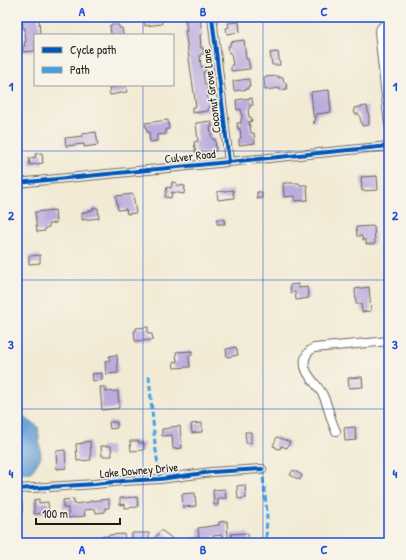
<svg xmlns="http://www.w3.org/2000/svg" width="406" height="560" viewBox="0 0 406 560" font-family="'Patrick Hand',sans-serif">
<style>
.water{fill:#66a0d5;stroke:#415e78}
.building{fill:#baacdd}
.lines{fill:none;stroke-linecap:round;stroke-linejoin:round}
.minor-casing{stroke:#67645c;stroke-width:10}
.minor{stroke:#fff;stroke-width:8}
.quiet{stroke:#3da2ea;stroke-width:3;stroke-dasharray:6 3;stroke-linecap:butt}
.cycleway-casing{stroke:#f7f3e8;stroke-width:6}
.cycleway{stroke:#0057b8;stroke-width:4}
.grid{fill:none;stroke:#1d4ed8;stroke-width:1;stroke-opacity:0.55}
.labels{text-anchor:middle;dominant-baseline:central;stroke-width:3;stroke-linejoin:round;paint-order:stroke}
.street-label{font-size:12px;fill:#1c1c1c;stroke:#f7f3e8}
.neatline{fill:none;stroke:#1d4ed8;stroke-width:1.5}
.grid-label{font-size:13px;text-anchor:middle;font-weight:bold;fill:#1d4ed8}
</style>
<rect width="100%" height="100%" fill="#f7f3e8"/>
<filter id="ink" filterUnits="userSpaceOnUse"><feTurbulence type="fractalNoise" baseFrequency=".025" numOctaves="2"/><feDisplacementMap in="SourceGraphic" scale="8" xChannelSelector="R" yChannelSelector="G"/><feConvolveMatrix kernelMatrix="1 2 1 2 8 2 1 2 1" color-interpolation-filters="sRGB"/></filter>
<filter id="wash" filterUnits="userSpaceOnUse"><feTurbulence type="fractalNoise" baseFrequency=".012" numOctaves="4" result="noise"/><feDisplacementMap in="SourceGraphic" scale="16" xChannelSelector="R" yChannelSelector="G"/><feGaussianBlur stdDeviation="0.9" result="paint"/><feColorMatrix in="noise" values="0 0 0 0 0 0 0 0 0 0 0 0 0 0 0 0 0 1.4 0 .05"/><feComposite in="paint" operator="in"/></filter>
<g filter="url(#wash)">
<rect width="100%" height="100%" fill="#f2ead4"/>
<path class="water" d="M17,412l21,15 3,30 -10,16 -14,-2z"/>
<g id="blocks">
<path class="building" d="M22,17h16v3h1l1,14h-5v17l-12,1v-6h2l-1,-4h2l-1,-11v-3h-2z
M144,17h17l1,7 -17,2z
M185,17h15l2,18h-2l1,13h2l1,6h-4l1,13 4,-1 1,6h-3l2,13 2,-1 1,17h1l1,6h-2v4l-16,2v-6h4l-11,-76h2z
M239,22l1,10 -13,2 -1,-6 3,-1 -1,-4z
M110,25h9v3h3l1,7h-12z
M244,40l2,19h2l2,10 -19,2v-6h2l-2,-12h-2l-1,-7h2v-4z
M278,52l2,13h-8l-2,-12z
M279,76v2l4,-1 1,6h2l1,6 -7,1v-2l-15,2 -1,-13z
M249,79l1,7h-2v3l-14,2 -1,-10z
M119,85h7l1,7 -17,3 -1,-7 10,-2z
M329,90l2,22 -14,2 -3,10 -3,-32z
M252,98l1,7h-3v3l-2,1 1,8h2l1,4 -3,1 2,11h3l1,10 -16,2v-6l2,-1 -1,-9h-2l-1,-6h4v-4l1,-1 -1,-9 -4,1 -1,-10z
M367,106l2,10v9l-7,1 -3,-12h-4l-1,-6z
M168,120l1,9h-3v5l-9,1v6l-7,1 -1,-10h-2l-2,-9z
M211,121l1,6h-2l2,12h3l1,12 -20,3 -2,-12 4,-1 -2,-18z
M96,132l2,13 -14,2v-3l-18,2 -1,-8 18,-2 -1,-2z
M42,153l1,10 -13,2 -1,-7 7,-1 -1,-3z
M377,176l1,14 -16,1 -1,-14z
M172,182l5,1 -1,2 9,1 -1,8 -12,-2 -1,6 -6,-1 2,-10 4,1z
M283,183h16l1,2h7l1,15 -13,1v-5l-11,1z
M233,190l1,8 -16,2 -1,-8z
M257,192h5v6l-5,1z
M133,194l3,19 -9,1 -1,-5 -8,1 -2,-14z
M93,208h5l1,10 -17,2v-7l11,-3z
M55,210l1,13 -7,1v3l-4,1v3l-8,1 -2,-20z
M217,219h7l1,5h-8z
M374,226l1,18h-9v-4h-3l-1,-4h-5l-1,-9z
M40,255v8l-11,1v-8z
M298,284l1,4 8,-1 2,11 -13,2 -1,-8 -4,1 -1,-8z
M369,287l2,24 -9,1 -1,-8h-5l-1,-15z
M148,327v7h4l1,6 -18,1 -1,-10h2v-3z
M236,347l2,8 -11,2 -1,-8z
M192,351v4l-3,1 1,11 -16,1 -1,-6h4l-1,-10z
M117,355l1,18 -12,1 -1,-13 5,-1 -1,-4z
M102,373v7l-9,1 -1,-7z
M362,377l1,10 -14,1 -1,-10z
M100,387h6v5l12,-1 1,17 -17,2z
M109,422h8v6l-7,1z
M202,423v9l-10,1 -1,-9z
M180,426l2,22 -9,1 -1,-14 -10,1v-7l9,-1v-1z
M355,427l1,13 -11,1 -1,-13z
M245,432h6v11h-5z
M277,437l13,5 -3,6 -6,-2 -1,3 -4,-1v-1l-3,-1z
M90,441l1,19 -14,1 -1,-17 8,-1v-1z
M130,441h9v2h5v7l-13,1z
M101,446h10l1,10h-10z
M65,450l1,18 -9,1 -1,-18z
M293,470l9,5 -2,5 -10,-5z
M245,485l1,13 -8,1 -1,-13z
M225,489l1,9h-8v7h-4l-1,-15z
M195,493l1,13 -13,1 -1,-13z
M137,497l1,10 -13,1v-4l-5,1v-7z
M39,499v4l9,-1 1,11 -15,1v-14z
M74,499v5l16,-2v-1l19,-2v9h-4v4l-9,1 -1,-4 -11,1 1,6 -17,2v-10h-5v-8z
M22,502v11h-5v-10z
M227,521l1,17h-5l-1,-3 -9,1 1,3 -9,1 1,3h-16l-1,-5 10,-1 -1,-9 21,-3v-3z
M161,530l13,10 -2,3h-10l-7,-5z
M132,533h17v10l-17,-1z
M248,533l1,10h-17l-1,-9z
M124,534l1,9h-59v-3l43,-4 -1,-1z"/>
</g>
</g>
<g filter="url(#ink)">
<use href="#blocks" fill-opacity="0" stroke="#67645c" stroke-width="1"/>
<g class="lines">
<g class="minor-casing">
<path id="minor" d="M212,17l17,145
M389,23c-5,1 -8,4 -10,9l10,93
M17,183l372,-37
M336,431c-6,-11 -7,-24 -13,-36 -4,-8 -12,-15 -16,-23 -5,-9 -2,-20 7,-24l75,-7
M17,489l78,-5 27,-3 38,-2 52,-7 50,-3"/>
</g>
<use href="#minor" class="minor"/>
<path class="quiet" d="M149,376l6,68 5,35
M262,469l5,43 -1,31"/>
<g class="cycleway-casing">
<path id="cycleway" d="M212,17l17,145
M17,183l372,-37
M17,489l78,-5 27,-3 38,-2 52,-7 50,-3"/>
</g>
<use href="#cycleway" class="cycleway"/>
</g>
</g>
<path class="grid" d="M143,17v18M263,17v526M143,85v458M17,151h372M17,280h372M17,409h372"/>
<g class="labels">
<g class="street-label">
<text transform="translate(211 91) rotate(-97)">Coconut Grove Lane</text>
<text transform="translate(190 156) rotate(-6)">Culver Road</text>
<text transform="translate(139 470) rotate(-5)">Lake Downey Drive</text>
</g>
</g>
<rect width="406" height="560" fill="none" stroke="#f7f3e8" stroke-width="44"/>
<rect x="34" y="34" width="140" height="52" fill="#f7f3e8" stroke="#9f9d96"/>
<rect x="42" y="47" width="20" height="6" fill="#0057b8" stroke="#9f9d96"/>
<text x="70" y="54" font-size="12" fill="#1c1c1c">Cycle path</text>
<rect x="42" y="67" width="20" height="6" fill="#3da2ea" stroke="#9f9d96"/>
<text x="70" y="74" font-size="12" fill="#1c1c1c">Path</text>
<path d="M36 518v6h84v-6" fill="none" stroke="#1c1c1c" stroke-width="2"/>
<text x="42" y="518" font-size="12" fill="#1c1c1c" stroke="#f7f3e8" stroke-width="3" paint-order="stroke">100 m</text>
<rect x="22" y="22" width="362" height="516" class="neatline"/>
<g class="grid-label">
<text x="82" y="16">A</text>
<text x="203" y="16">B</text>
<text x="324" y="16">C</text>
<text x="11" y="91">1</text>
<text x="395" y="91">1</text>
<text x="11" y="220">2</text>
<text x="395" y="220">2</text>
<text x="11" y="349">3</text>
<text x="395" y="349">3</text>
<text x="11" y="478">4</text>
<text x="395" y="478">4</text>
<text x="82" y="554">A</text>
<text x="203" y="554">B</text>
<text x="324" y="554">C</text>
</g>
</svg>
